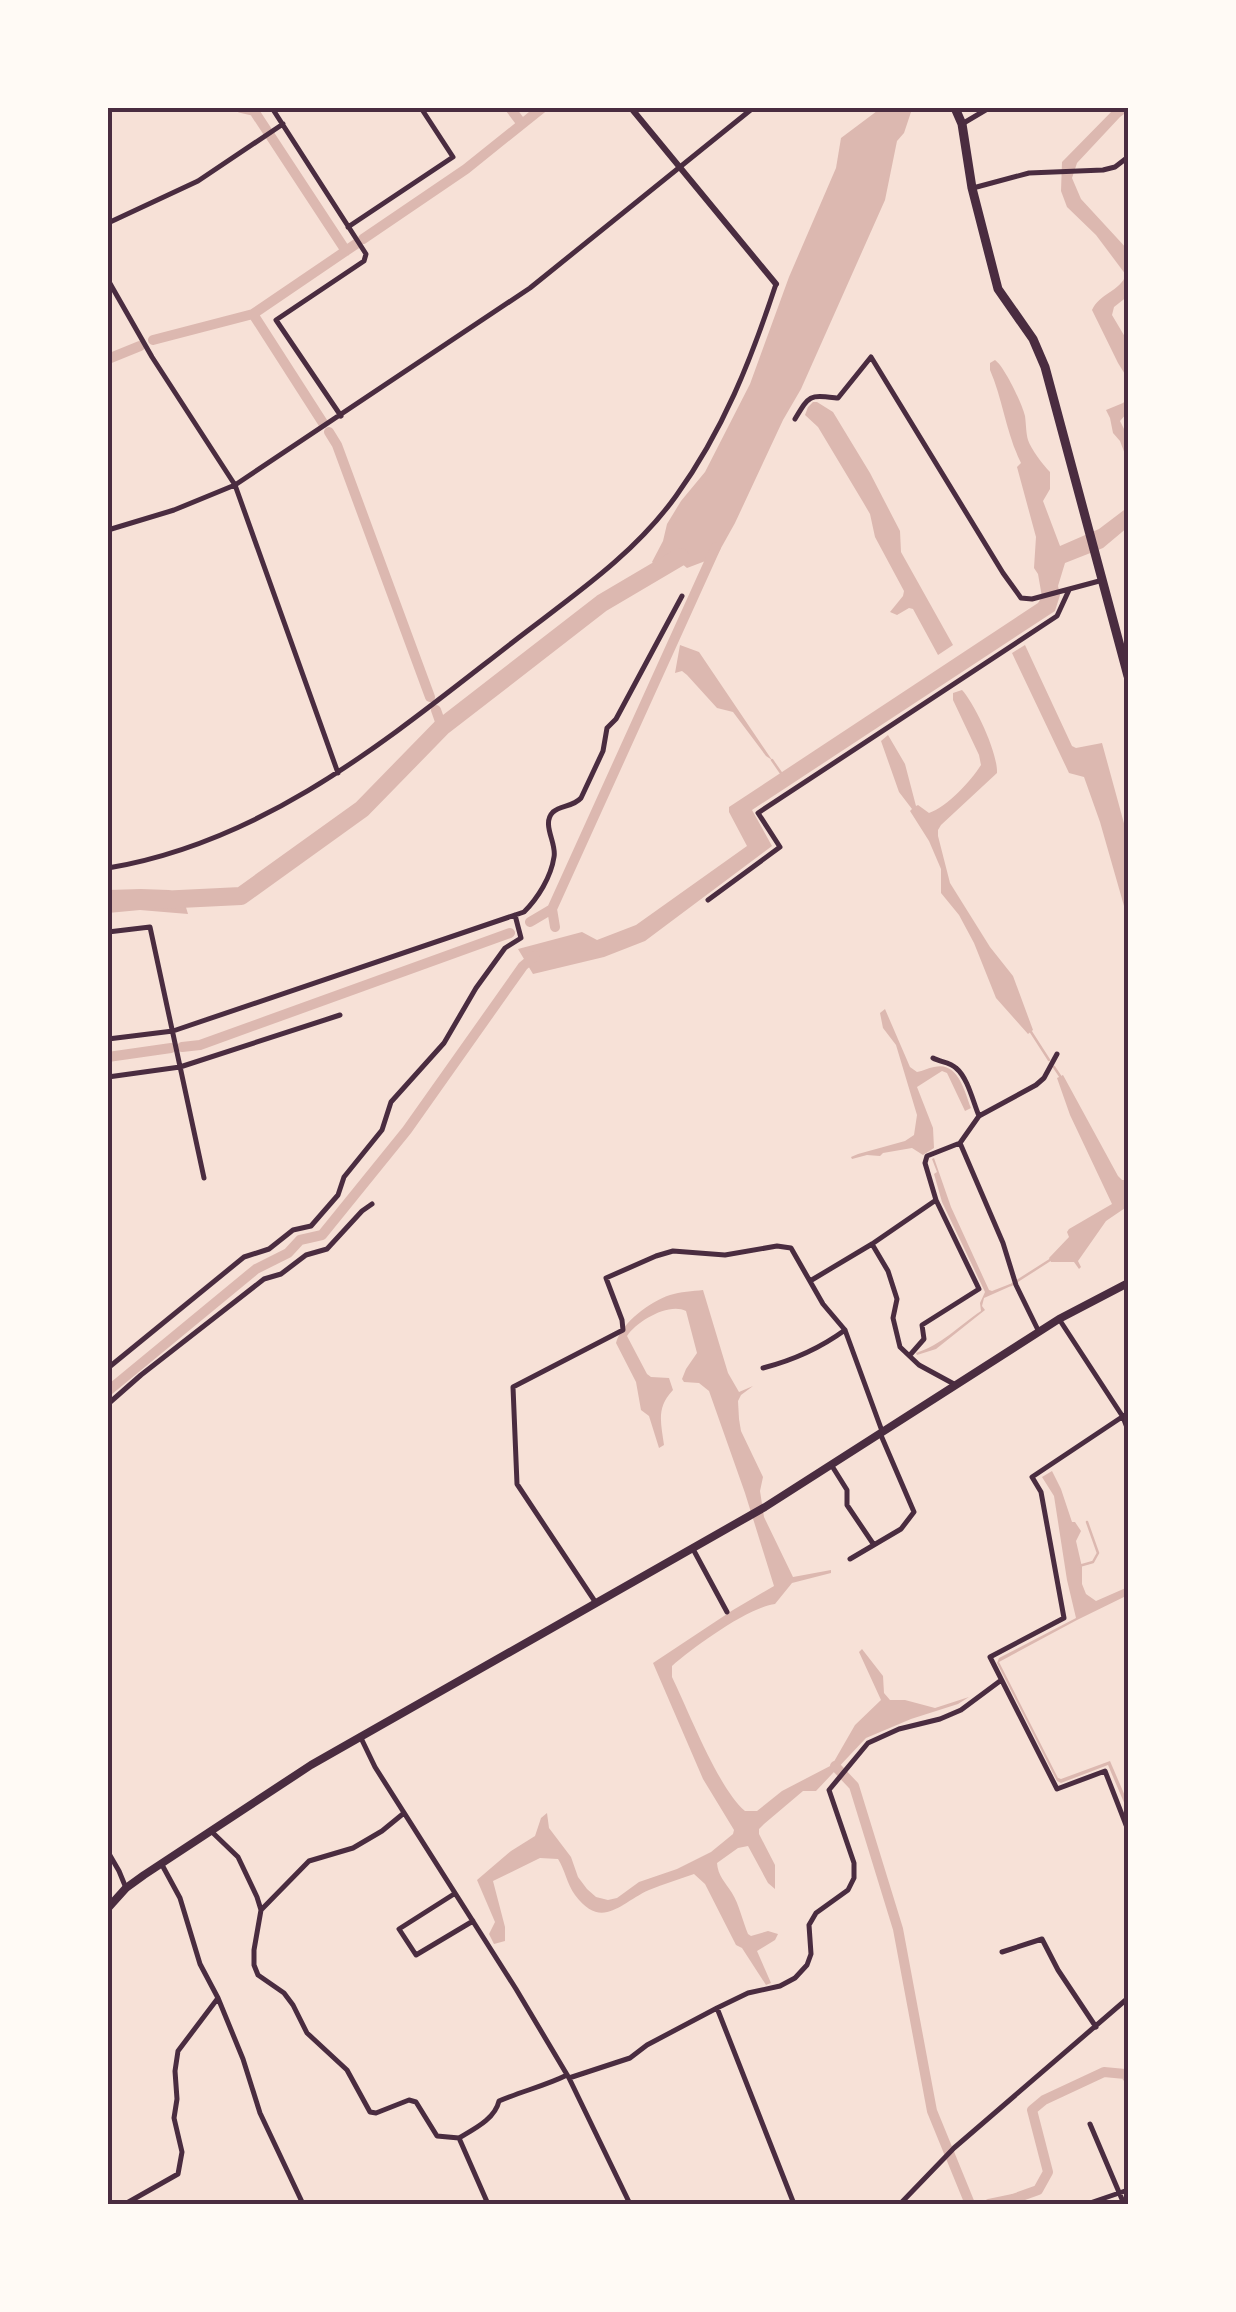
<svg xmlns="http://www.w3.org/2000/svg" width="1236" height="2312" viewBox="0 0 1236 2312" font-family="'Source Sans 3',sans-serif">
<style>
.water{fill:#dcb8b0}
.lines{fill:none;stroke-linecap:round;stroke-linejoin:round}
.stream{stroke:#dcb8b0;stroke-width:2.5}
.canal{stroke:#dcb8b0;stroke-width:10}
.river{stroke:#dcb8b0;stroke-width:18}
.minor{stroke:#4a2c40;stroke-width:5}
.tertiary{stroke:#4a2c40;stroke-width:6}
.secondary{stroke:#4a2c40;stroke-width:8}
.primary{stroke:#4a2c40;stroke-width:9}
.neatline{fill:none;stroke:#4a2c40;stroke-width:4}
</style>
<rect width="100%" height="100%" fill="#f7e1d7"/>
<path class="water" d="M881,108l31,1 -8,24 -7,8 -12,59 -84,189 -18,31 -48,103 -19,34 -29,11 -6,-5 -18,10 -11,-11 11,-21 4,-17 14,-23 24,-29 45,-88 39,-107 47,-109 5,-30z
M1115,108h13v3l-8,6 -43,46 -5,15 9,21 47,51v46l-14,11 -2,8 16,27v37l-10,-16 -26,-53c7,-16 28,-19 34,-35l-30,-40 -29,-28 -6,-16 1,-29z
M995,360c9,6 27,43 30,56 1,7 1,17 3,24 3,9 15,25 22,32v17l-7,12 17,45 39,-17 29,-22v20l-25,21 -38,15 -7,23 2,9 -5,16 -303,199 20,36 -127,95 -41,16 -71,17 -15,-25 64,-17 15,8 39,-15 111,-79 -18,-34v-5l309,-204 4,-6 -4,-23 -4,-6 2,-31 -19,-70 4,-4c-15,-30 -18,-63 -31,-93v-7z
M1128,398v14l-8,9 8,16v25l-8,-21 -7,-8 -3,-15 -4,-8 17,-7z
M813,402h4l16,10 37,61 30,58 1,21 52,93 -15,10 -25,-46 -4,-1 -12,7 -7,-3 13,-16 1,-5 -29,-54 -5,-23 -7,-12 -45,-75 -13,-12 3,-8z
M680,645l19,7 73,108 -6,-4 -33,-44 -16,-4 -30,-33 -5,-4 -7,2z
M1025,645l47,101 4,2 26,-5 26,95v82l-28,-98 -16,-45 -15,-4 -57,-120z
M962,690c13,14 36,63 35,83l-56,52 -3,5v6l12,47 40,64 23,29 20,54 -5,4 -32,-36 -22,-55 -15,-28 -18,-22v-24l-12,-28 -19,-30 2,-2 -13,-17 -18,-51 7,-6 17,29 11,42 2,-1 11,8c19,-7 41,-31 52,-48l-2,-10 -26,-55v-7z
M141,889l28,1 13,4 6,20 -48,-4 -32,3v-23z
M885,1009l25,58 7,5c6,-1 11,-4 17,-5 24,-6 30,23 37,41l-6,3 -18,-38 -5,-2 -25,16 16,41 1,20 -11,7 -11,-7 -29,5 -3,3 -13,-1 -15,4 -1,-2 7,-3 47,-13 9,-6 3,-20 -21,-70 -13,-17 -3,-15z
M1063,1075l55,101 4,4h6v26l-22,15 -28,40 3,6 -2,2 -5,-7h-23l-2,-4 20,-21 -2,-5 2,-3 43,-25 -42,-89 -13,-37z
M934,1158l17,49 38,83 3,1 18,-7 1,2 -27,12 -2,8 3,4 -49,39 -19,6 -1,-2c25,-8 43,-27 65,-42l-1,-8 5,-11 -43,-90 -8,-28 3,-2 -5,-13z
M703,1290l25,83 11,19 14,-6 -12,9 -3,6 1,18 2,12 22,46 -3,14 4,26 29,60 38,-7v3l-39,10 -17,21c-28,4 -81,43 -103,62v11c17,35 46,111 73,134h12l25,-20 50,-26 23,-40 26,-25 -22,-48 3,-3 21,27 1,17 6,7h15l30,8 34,-11 -11,7 -47,15 -45,19 -50,53h-13l-39,33 -5,5v5l16,31v24l-7,-6 -20,-37 -10,2 -21,15c1,13 8,19 15,30 7,11 11,29 16,41l3,2 17,-5 10,3 -3,6 -18,11 14,32 -5,2 -24,-37 -6,-3 -31,-61 -11,-10c-14,5 -31,10 -45,16 -29,13 -47,41 -74,5 -8,-11 -10,-25 -17,-36l-18,-1 -47,23 12,46v14l-11,3 -5,-10 6,-12 -18,-42 34,-29 24,-15 6,-18 6,-5 2,15 22,29 7,20 9,12 9,8 12,3 9,-2 22,-16 38,-13 34,-17 22,-18 1,-4 -31,-51 -50,-116 80,-53 41,-24 -29,-93 -36,-102 -10,-8 -15,-1 -2,-3 4,-10 11,-16 -11,-42c-17,-9 -49,10 -59,25l20,38 4,3 18,1 4,12c-17,18 -12,32 -9,55l-5,3 -10,-32 -8,-6 -5,-28 -20,-39c5,-20 35,-42 54,-48 10,-3 23,-4 33,-5z
M1052,1471l9,18 11,33h3l6,9 -5,10 6,26v17l4,10 10,7 32,-14v8l-51,25 -78,42 59,116 3,1 49,-18 18,42v9l-20,-47 -47,18 -4,-2 -60,-118 2,-5 77,-40 -9,-38 -13,-84 -12,-19z"/>
<g class="lines">
<path class="stream" d="M772,760l9,13
M1031,1032l18,28
M1054,1067l6,9
M1011,1285l39,-25
M1079,1566l14,-4 5,-9 -11,-31"/>
<path class="canal" d="M241,108l13,3 92,140
M510,108l12,16
M363,239l103,-70 76,-61
M153,340l100,-26
M108,359l32,-13
M323,423l-70,-109 103,-70
M329,432l8,13 93,252
M436,710l6,17
M530,922l22,-13
M555,927l-3,-18 164,-362
M182,1047l18,-2 310,-112
M108,1057l63,-9
M108,1391l148,-122 32,-16 12,-13 22,-5 85,-105 116,-164 12,-10
M835,1766l19,20 44,143 34,182 38,93
M989,2204l24,-5 25,-9 10,-18 -16,-62 12,-10 60,-28 21,2 3,4"/>
<path class="river" d="M159,900l82,-4 121,-87 80,-82 160,-124 78,-46"/>
<path class="minor" d="M272,108l94,146 -2,7 -88,59 65,96
M962,124l27,-16
M973,188l56,-15 74,-3 12,-3 13,-10
M108,223l90,-42 85,-57
M348,227l105,-70 -32,-49
M108,280l44,77 83,128 103,288
M795,419c15,-25 14,-24 43,-21l33,-41 132,216 18,25 11,1 71,-19
M108,530l66,-20 61,-25 295,-197 223,-180
M108,868c160,-27 281,-130 405,-226 58,-45 120,-86 163,-146 47,-65 75,-136 100,-212
M708,900l72,-53 -22,-34 299,-197 12,-26
M108,932l42,-5 54,251
M108,1039l65,-8 351,-119c14,-14 27,-35 30,-55 3,-14 -13,-33 -1,-45 8,-7 20,-5 28,-14l22,-47 4,-23 9,-9 66,-123
M933,1058c7,4 17,4 23,10 12,10 17,34 23,48
M108,1077l72,-10 160,-52
M960,1143l19,-27 57,-31 8,-7 13,-24
M872,1244l16,27 9,28 -4,19 7,29 19,18 35,19
M810,1281l62,-37 64,-44 -11,-37 2,-7 33,-13 43,100 13,42 23,47
M1059,1319l64,98 5,13
M910,1355l14,-16 -2,-14 57,-36 -43,-89
M108,1368l136,-111 25,-8 24,-19 18,-4 27,-31 6,-18 38,-47 9,-28 53,-59 32,-55 29,-40 16,-10 -6,-23
M763,1368c31,-8 56,-19 82,-38
M108,1404l33,-29 123,-96 17,-5 25,-19 21,-6 35,-38 10,-7
M1128,1413l-96,64 9,15 23,126 -74,39 67,132 48,-18 23,59
M832,1466l15,24v15l27,40
M693,1549l34,63
M850,1559l51,-30 13,-17 -34,-79
M596,1603l-79,-119 -4,-97 110,-57 -1,-10 -16,-42 50,-22 17,-5 52,4 52,-9 14,2 32,56 22,26 37,101
M360,1736l15,31 141,222 53,89
M212,1832l26,25 19,40 4,13 -7,40v15l4,10 26,18 9,12 14,28 40,37 23,42 6,1 33,-13 7,2 21,34 22,2 29,66
M108,1852l11,19 7,17
M161,1863l19,35 20,66 18,34 25,61 17,54 43,91
M454,1894l-55,35 17,26 57,-34
M261,1910l48,-49 44,-13 29,-17 22,-18
M1002,1952l40,-13 16,31 38,57
M717,2008l77,196
M1090,2124l34,80
M459,2138c15,-9 36,-19 40,-37 23,-10 46,-15 68,-26
M125,2204l53,-30 4,-22 -8,-34 3,-19 -2,-28 3,-20 40,-53
M630,2204l-61,-126 61,-20 17,-13 70,-37 31,-15 32,-7 15,-8 12,-13 4,-11 -2,-29 7,-12 32,-23 6,-12v-15l-25,-73 39,-47 31,-14 41,-10 21,-9 39,-29
M900,2204l54,-56 174,-150
M1087,2204l41,-14"/>
<path class="tertiary" d="M631,108l145,176"/>
<path class="secondary" d="M108,1908l18,-20 18,-13 167,-110 454,-258 294,-188 69,-36"/>
<path class="primary" d="M955,108l7,16 10,64 26,101 35,50 12,28 83,309"/>
</g>
<rect width="1236" height="2312" fill="none" stroke="#fffaf5" stroke-width="220"/>
<rect x="110" y="110" width="1016" height="2092" class="neatline"/>
</svg>
